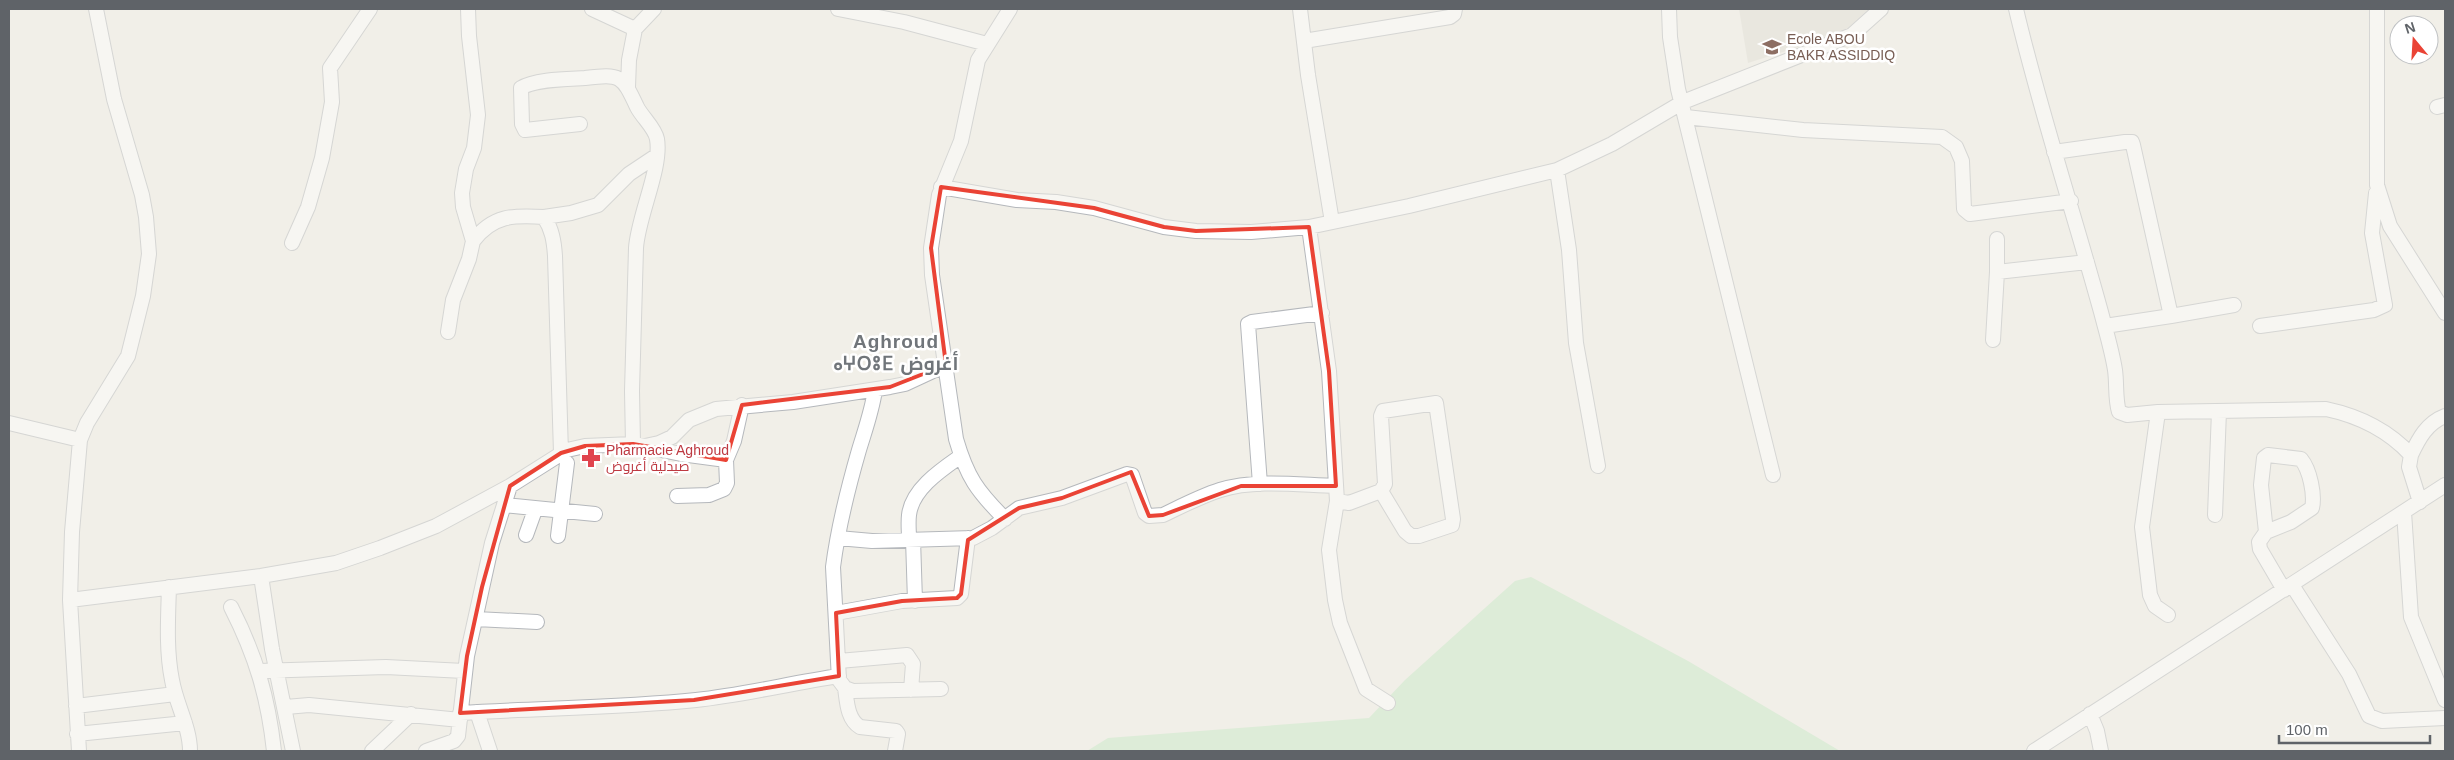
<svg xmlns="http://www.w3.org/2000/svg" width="2454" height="760" viewBox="0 0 2454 760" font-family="Helvetica,Cairo,'Noto Sans Tifinagh',sans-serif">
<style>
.education{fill:#e1ded6}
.green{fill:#c5e8c5}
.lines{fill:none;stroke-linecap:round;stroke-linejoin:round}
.minor-casing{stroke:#b5b8bc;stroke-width:16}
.minor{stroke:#fff;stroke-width:14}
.marked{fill:none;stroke:#ea4335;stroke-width:4;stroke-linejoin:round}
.labels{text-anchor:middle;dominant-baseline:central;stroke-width:5;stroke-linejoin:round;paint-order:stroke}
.education-label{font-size:14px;fill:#785e54;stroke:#fff;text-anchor:start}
.health-label{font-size:14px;fill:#be3a42;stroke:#fff;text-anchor:start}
.district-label{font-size:19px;font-weight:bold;letter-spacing:1px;fill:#70757a;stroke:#fff}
</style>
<rect width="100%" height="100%" fill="#f1efe8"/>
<path class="education" d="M1739,9h134l-24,22 -101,32z"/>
<path class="green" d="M1531,577l157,84 152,90h-753l21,-13 261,-20 36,-38 110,-99z"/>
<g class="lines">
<g class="minor-casing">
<path id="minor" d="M468,9l1,27 9,79 -4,33 -8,21 -4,24 1,14 10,34c20,-26 40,-26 71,-24 8,12 10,24 11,39l6,197
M592,9l43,20
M838,9l66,13 83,22
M1300,9l8,66 24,147
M1669,9l1,28 8,52 95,386
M2016,9c24,102 57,201 85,303 5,19 11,39 14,58 2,14 0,29 4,42l8,3 31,-3 168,-3c33,7 62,21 85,46l-2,12 11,35
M2377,9v176l13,41 55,87
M1304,41l146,-24 4,-3 1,-5
M628,87l1,-27 6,-31 19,-20
M2437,107l8,-2
M1686,117l117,13 139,7 14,10 6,14 2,48 6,5 101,-13
M580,124l-55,6 -3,-6 -1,-36c14,-9 47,-9 64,-10 36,-4 37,-3 52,29 5,10 18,21 20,32 5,29 -19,77 -21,109l-4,143 1,53
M2054,152l71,-10h7l1,3 38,171 -66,10
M1557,170l12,80 7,93 22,123
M941,187l76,13 39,2 38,6 70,19 32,4 55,1 58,-5 100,-21 148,-36 55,-26 71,-42 169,-67 29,-26
M544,217l27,-4 27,-8 31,-31 27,-18
M1309,227l20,144 8,130 -8,49 6,50 5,23 26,66 22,14
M292,243l16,-36 14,-49 10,-56 -2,-34 40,-59
M1997,272l90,-10
M2171,316l63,-11
M2260,326l114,-16 11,-5 -13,-72 4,-40
M448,332l5,-32 16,-41 4,-18
M1993,340l4,-68v-33
M875,390c-3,21 -10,40 -16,60 -11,38 -21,78 -26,117l6,113 6,8 8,3 88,-2
M2158,412l-16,115 8,68 5,11 13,9
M9,423l71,17
M647,447l34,7 45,6 8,-19 8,-36
M2411,455c8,-17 16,-32 34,-39
M1260,484l-12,-160 4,-2 70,-9
M677,496l32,-1 15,-6 3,-6 -1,-23
M1337,501l12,2 32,-12 4,-7 -4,-68 2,-5 53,-8 17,116 -1,6 -33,11h-8l-6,-5 -24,-40
M504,505l91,9
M2404,512l7,105 34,83
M2215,515l4,-104
M1005,519c-28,-28 -38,-42 -49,-80l-24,-164 -1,-27 8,-53 22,-54 17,-81 32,-51
M2266,532l-5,-47 3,-27 4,-3 33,4c9,11 14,36 11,49l-21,14 -25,10 -7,10 1,7 24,41
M526,535l9,-25
M558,536l9,-73
M838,538l34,3 101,-3 19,-10 27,-20 43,-10 65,-24 5,1 13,38 4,3 14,-1c19,-9 38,-19 57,-25 37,-11 78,-5 116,-4
M909,539c0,-8 -1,-16 0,-24 3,-26 32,-45 52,-59
M913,539l2,62
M261,576l11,73 21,102
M2292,585l57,89 20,42 13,5 63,-3
M169,587c-1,32 -3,63 3,93 4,24 18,47 18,71
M70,600l191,-24 75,-13 44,-15 56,-22 74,-40 57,-36 18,-4 48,-2 12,2 14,-3 13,-6 17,-17 27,-11 77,-7 97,-15 15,-3 41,-19
M231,607c25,49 37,90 43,144
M836,613l66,-12 55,-3 4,-4 7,-56
M476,619l61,3
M839,661l68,-6 6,9 -2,26
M259,671l127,-4 78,4
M845,688c2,13 2,31 15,39l36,4 2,3 -3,17
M76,706l99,-12
M286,707l23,-2 151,15
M477,712l13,39
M460,713c79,-5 158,-5 236,-13 48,-5 95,-17 143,-24
M2090,714l7,17 4,20
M77,734l108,-11
M79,751l-9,-151 2,-68 8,-92 7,-17 41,-67 15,-60 6,-42 -3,-37 -4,-22 -28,-96 -18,-90
M372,751l39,-37
M426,751l28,-10 4,-5 9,-80 25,-113 18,-57
M2034,751l411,-266"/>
</g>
<use href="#minor" class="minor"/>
</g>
<path d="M0 0H2454V760H0ZM941,187l153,21 70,19 32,4 113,-4 20,144 7,115h-95l-78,29 -14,1 -18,-44 -69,26 -43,10 -51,32 -7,54 -4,4 -55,3 -66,12 3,63 -145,24 -234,13 7,-57 15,-69 28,-101 51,-33 24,-7 48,-2 93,16 16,-55 148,-18 56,-22 -15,-117z" fill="#f1efe8" fill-opacity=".55" fill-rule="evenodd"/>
<path class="marked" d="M941,187l153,21 70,19 32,4 113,-4 20,144 7,115h-95l-78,29 -14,1 -18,-44 -69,26 -43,10 -51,32 -7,54 -4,4 -55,3 -66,12 3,63 -145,24 -234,13 7,-57 15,-69 28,-101 51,-33 24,-7 48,-2 93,16 16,-55 148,-18 56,-22 -15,-117z"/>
<defs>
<g id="school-bare" transform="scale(1.5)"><path d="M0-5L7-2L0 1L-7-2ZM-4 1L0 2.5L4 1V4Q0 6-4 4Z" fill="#8d6e63" stroke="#fff" stroke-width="2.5" paint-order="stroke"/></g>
<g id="pharmacy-bare" transform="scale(1.5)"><path d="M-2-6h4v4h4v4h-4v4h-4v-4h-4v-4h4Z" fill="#e0444e" stroke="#fff" stroke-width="2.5" paint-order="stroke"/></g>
</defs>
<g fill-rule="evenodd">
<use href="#school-bare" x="1772" y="47"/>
<use href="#pharmacy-bare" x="591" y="458"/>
</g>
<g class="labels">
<g class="education-label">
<text x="1787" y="39">Ecole ABOU<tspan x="1787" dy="16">BAKR ASSIDDIQ</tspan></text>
</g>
<g class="health-label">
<text x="606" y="450">Pharmacie Aghroud<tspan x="606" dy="16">صيدلية أغروض</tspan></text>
</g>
<g class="district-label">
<text x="896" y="341">Aghroud<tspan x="896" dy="22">ⴰⵖⵔⵓⴹ أغروض</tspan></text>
</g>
</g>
<rect width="2454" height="760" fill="none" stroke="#5f6368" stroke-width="20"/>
<g transform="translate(2414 40) rotate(342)"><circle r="24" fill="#ffffff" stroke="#bfc1c3"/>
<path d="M0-4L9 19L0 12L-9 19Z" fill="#ea4335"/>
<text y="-8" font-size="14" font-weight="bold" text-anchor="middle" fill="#5f6368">N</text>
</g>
<path d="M2279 735v8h151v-8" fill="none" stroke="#5f6368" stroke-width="2.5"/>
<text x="2286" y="735" font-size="15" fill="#5f6368" stroke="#ffffff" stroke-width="4" paint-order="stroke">100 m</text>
</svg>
